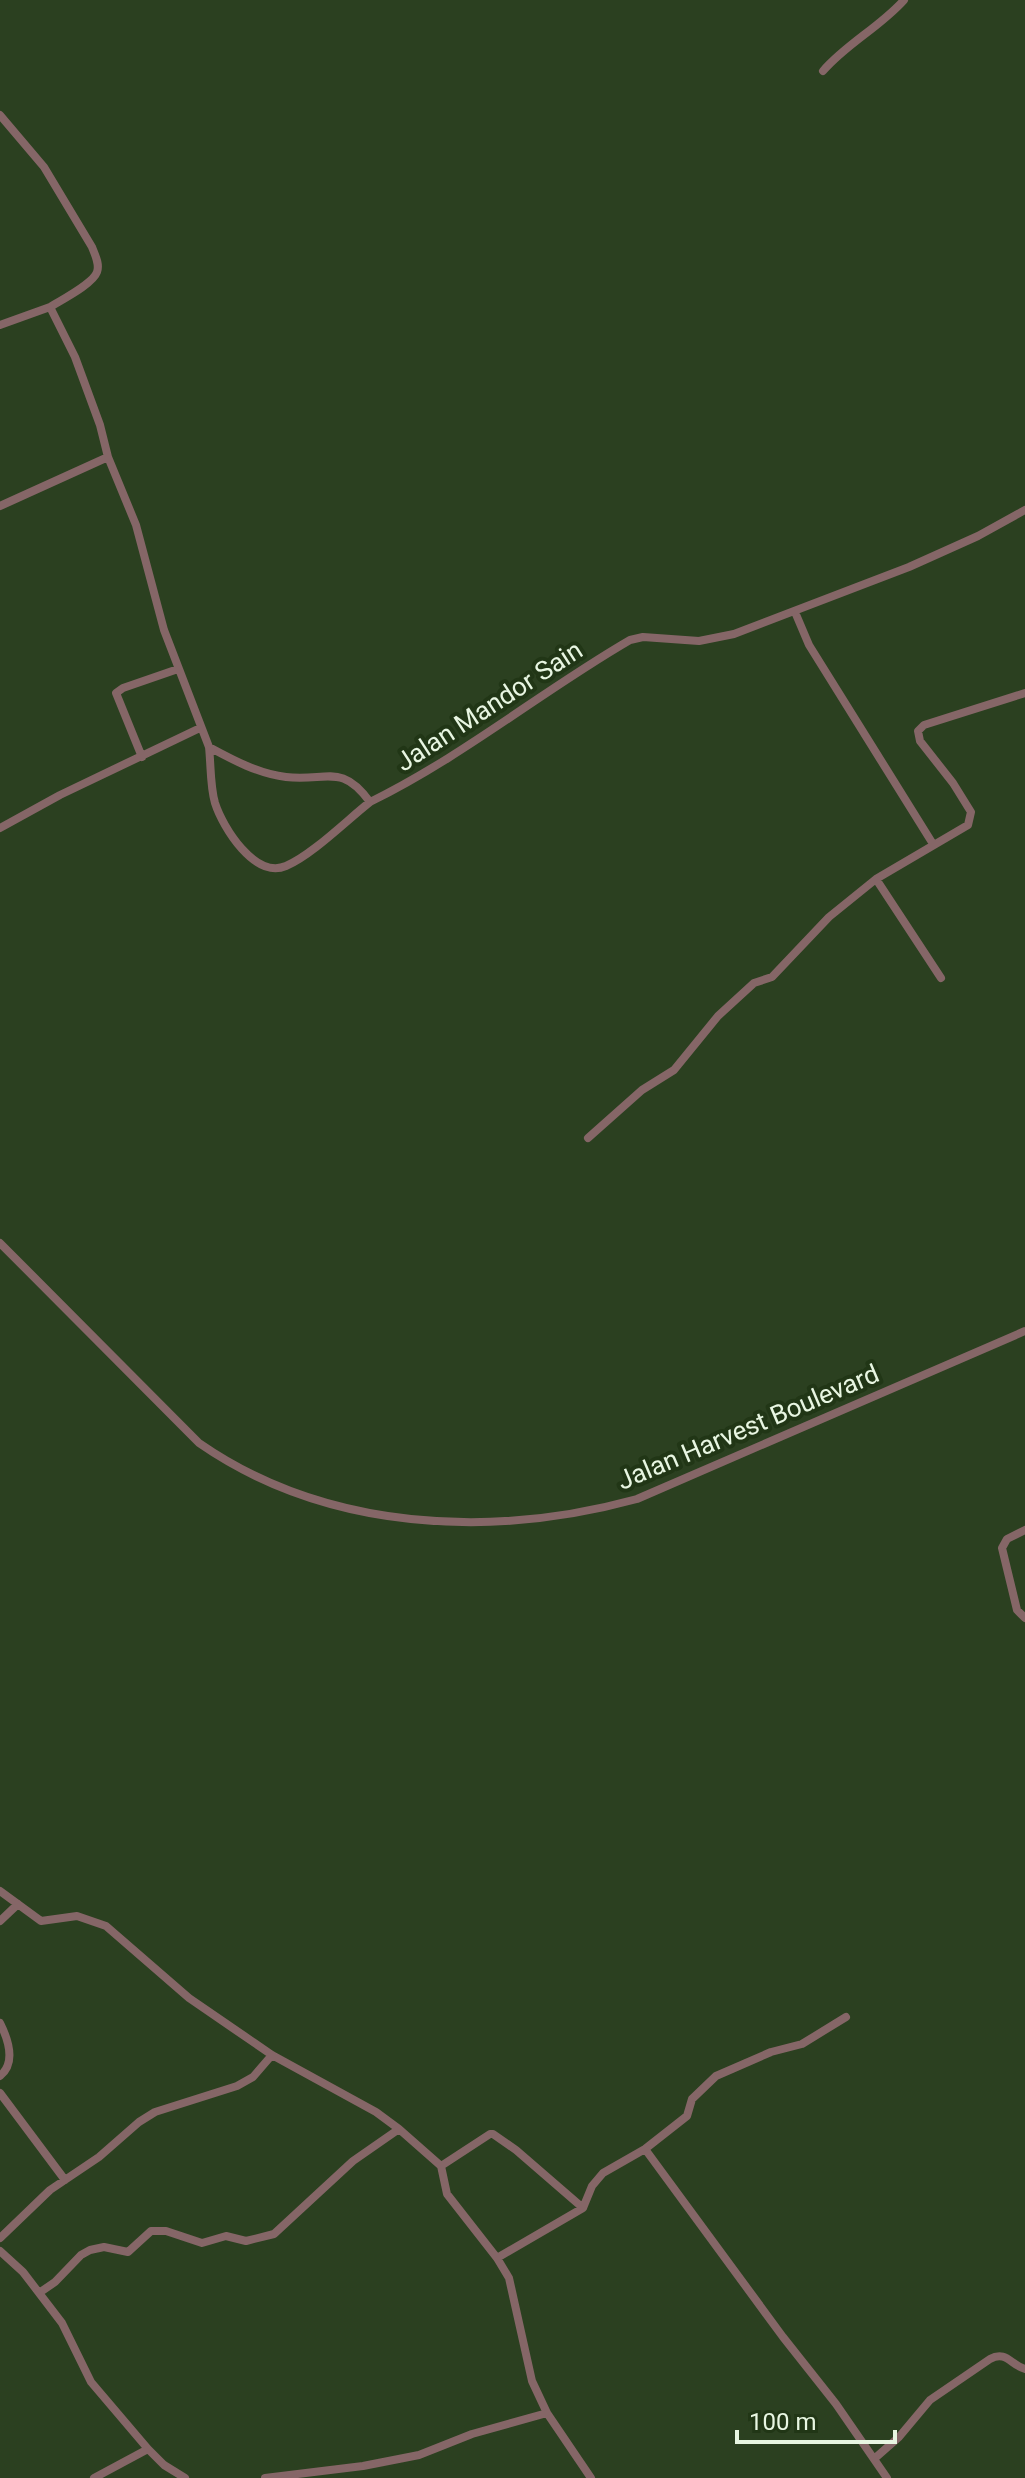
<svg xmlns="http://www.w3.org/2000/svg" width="1025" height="2478" viewBox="0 0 1025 2478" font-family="Roboto,sans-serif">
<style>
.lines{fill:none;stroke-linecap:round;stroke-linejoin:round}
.minor{stroke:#856667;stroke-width:8}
.labels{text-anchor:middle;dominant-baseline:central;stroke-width:8;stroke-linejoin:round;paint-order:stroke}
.street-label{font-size:26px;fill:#e8f6e2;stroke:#213616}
</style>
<rect width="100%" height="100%" fill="#2b4020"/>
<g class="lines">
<path class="minor" d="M823,71c23,-27 57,-44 81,-71
M0,115l44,52 48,80c3,8 8,17 5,25 -4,12 -36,28 -47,35
M0,325l50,-18 25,50 25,68 8,32 28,68 28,105 45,117c24,13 50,27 77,30 40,5 55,-15 84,25 92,-45 172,-111 260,-162l13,-3 56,4 35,-7 175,-67 69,-31 47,-26
M0,506l108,-49
M795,612l14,33 124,199
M209,747c2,18 1,39 6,56 8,25 40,76 71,63 26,-11 61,-46 84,-64
M142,757l-26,-64 7,-5 55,-19
M0,828l60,-33 140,-67
M876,879l65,99
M588,1138l54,-48 32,-20 44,-54 36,-33 18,-6 57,-60 47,-38 92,-54 3,-13 -18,-29 -33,-42 -2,-10 6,-6 101,-32
M0,1243l199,200c127,88 292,96 438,56l388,-168
M1025,1530l-18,9 -5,9 15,62 8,8
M0,1891l41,30 36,-5 29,10 83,72 83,57 104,57 23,17 42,37 6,28 50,64 12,20 23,103 15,32
M0,1921l18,-17
M0,2023c8,16 16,40 0,53
M0,2093l65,87
M645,2149l138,188 53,67 51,74
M441,2166l49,-32h3l23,16 67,58
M0,2238l50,-48 49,-33 40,-35 16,-10 82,-26 16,-9 19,-22
M0,2251l23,21 39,51 29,59 57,67
M497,2258l86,-50 9,-22 11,-13 42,-24 42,-33 5,-17 24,-23 55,-24 31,-8 44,-27
M39,2293l16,-11 26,-27 9,-5 14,-3 24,5 23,-21h15l36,12 24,-7 20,5 28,-7 79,-73 46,-32
M874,2459l25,-22 31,-37 60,-41c16,-9 21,6 35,10
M94,2478l54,-29 16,16 21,13
M265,2478l98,-12 56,-11 53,-21 75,-21 44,65"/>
</g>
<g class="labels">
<g class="street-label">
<text transform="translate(489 706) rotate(-33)">Jalan Mandor Sain</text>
<text transform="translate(748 1427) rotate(-23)">Jalan Harvest Boulevard</text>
</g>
</g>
<path d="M737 2430v12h158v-12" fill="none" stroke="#e8f6e2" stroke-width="4"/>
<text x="749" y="2430" font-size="24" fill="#e8f6e2" stroke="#213616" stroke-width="6" paint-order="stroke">100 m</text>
</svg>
